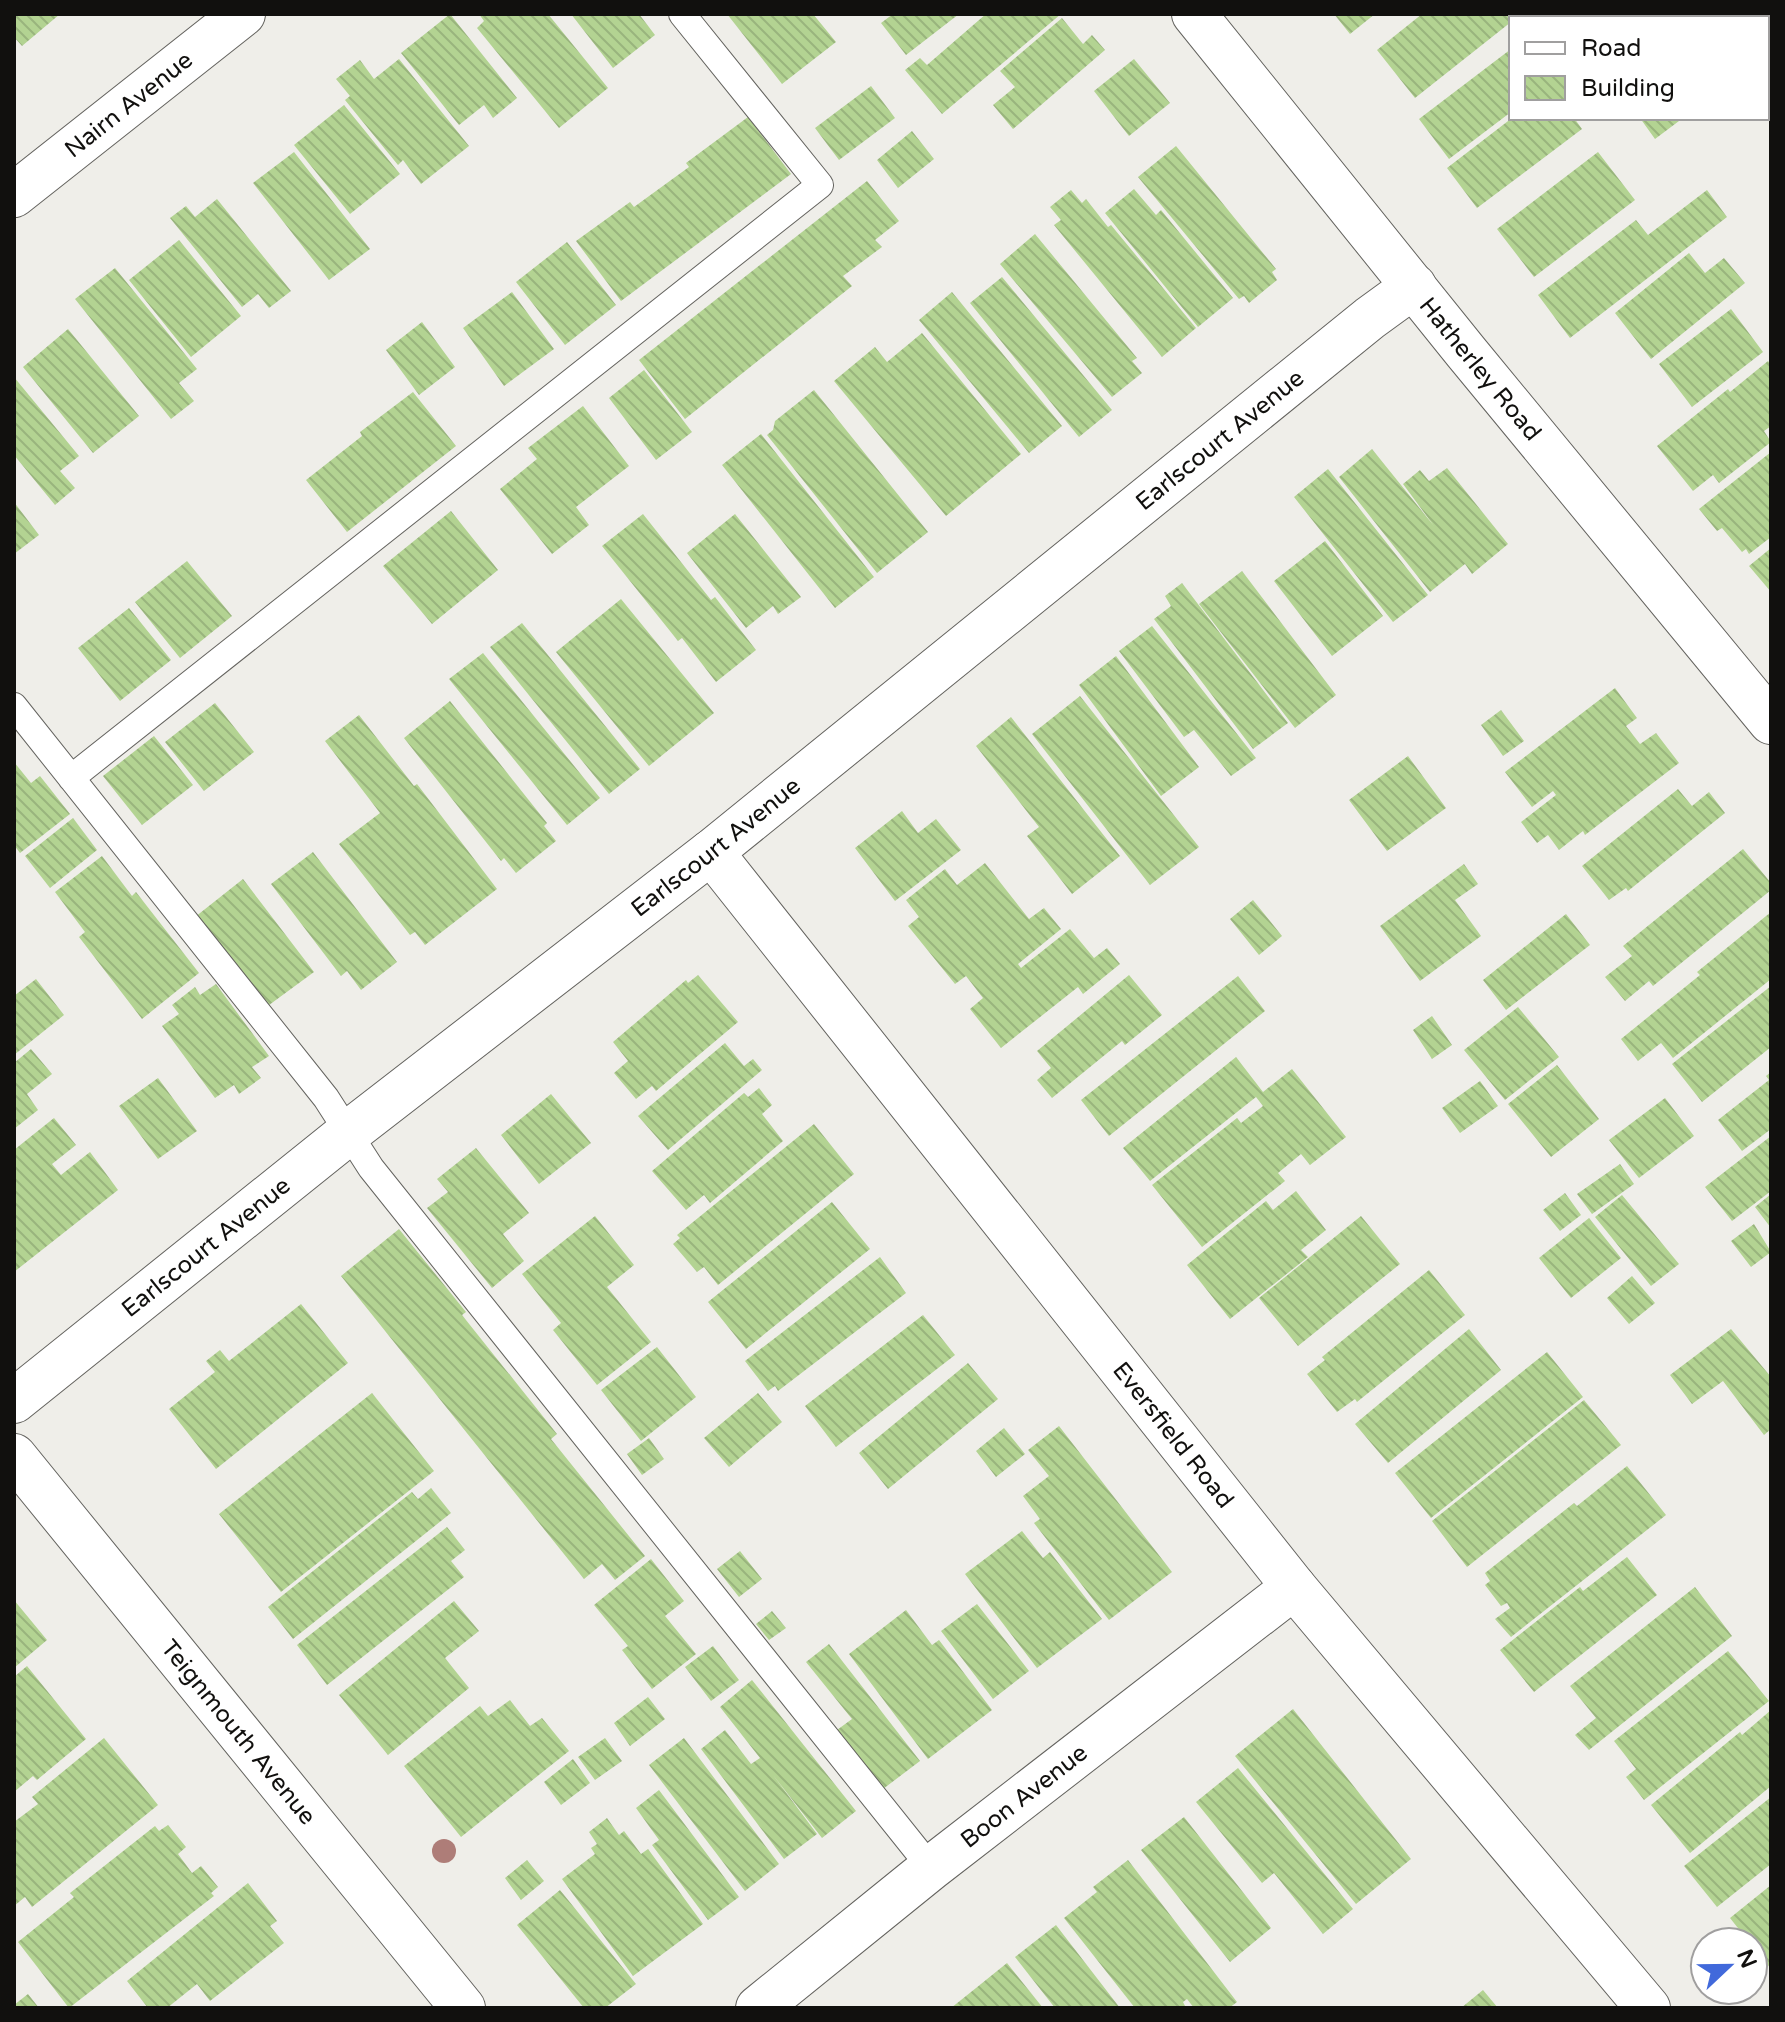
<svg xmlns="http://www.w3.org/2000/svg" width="1785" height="2022" viewBox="0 0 1785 2022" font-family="'Varela Round',sans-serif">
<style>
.building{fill:url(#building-back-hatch)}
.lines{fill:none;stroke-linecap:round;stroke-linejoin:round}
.service-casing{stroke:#64635f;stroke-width:28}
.minor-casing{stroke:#64635f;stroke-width:46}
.service{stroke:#fff;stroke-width:26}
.minor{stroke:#fff;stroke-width:44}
.tree{fill:#ae7d78}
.labels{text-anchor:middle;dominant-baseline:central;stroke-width:6;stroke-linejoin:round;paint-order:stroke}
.street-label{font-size:24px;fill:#11100e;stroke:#fff}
</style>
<defs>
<pattern id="building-back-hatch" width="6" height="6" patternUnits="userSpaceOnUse" patternTransform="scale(2)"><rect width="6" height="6" fill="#b3d392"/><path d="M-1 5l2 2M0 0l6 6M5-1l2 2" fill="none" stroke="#99b47d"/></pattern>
</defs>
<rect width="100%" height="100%" fill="#efeee9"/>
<path class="building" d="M14,14h46l-38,32 -8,-9z
M450,14l67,84 -24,20 -9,-13 -25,20 -58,-72z
M479,14h69l60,74 -49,40 -82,-100 7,-7z
M571,14h68l16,21 -42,33z
M727,14h86l23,28 -54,42z
M893,14h66l-53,41 -25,-32z
M986,14h75l-119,100 -37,-44 15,-12 7,7z
M1334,14h41l-25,20z
M1422,14h99l-10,4v4l-96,76 -38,-48z
M1062,18l21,26 9,-9 13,15 -92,79 -20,-24 22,-18 -15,-16z
M1511,49v63l-62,47 -30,-40z
M399,59l70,87 -48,38 -18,-24 -5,5 -53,-65 5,-4 -14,-17 24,-19 14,19z
M1134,59l36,44 -41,33 -35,-45z
M871,86l24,32 -56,42 -24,-32z
M344,105l56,69 -50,40 -56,-69z
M748,117l43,57 -170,127 -45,-60 54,-39 4,5 55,-40 -3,-4z
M1512,118h62l8,11 -105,79 -30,-40z
M1640,118h43l-28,21z
M912,131l22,28 -36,29 -21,-28z
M1176,146l100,123 -4,3 5,8 -28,23 -5,-7 -5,3 -101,-122z
M294,152l76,97 -41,31 -76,-97z
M1598,152l37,48 -101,77 -37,-48z
M867,181l32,40 -24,19 7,7 -39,29 9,10 -167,133 -46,-59z
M1134,189l22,26 5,-5 72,88 -35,29 -93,-114z
M1071,190l11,13 4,-4 22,28 3,-2 85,103 -34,29 -108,-132 7,-5 -11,-13z
M1707,190l20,27 -157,121 -32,-43 98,-75 12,15z
M217,199l74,92 -22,17 -11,-14 -16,13 -72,-89 16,-12 9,11z
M1035,234l102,124 -5,3 10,12 -30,24 -112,-133z
M179,240l62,76 -50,41 -62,-77z
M567,242l49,63 -51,40 -49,-63z
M1689,253l16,20 19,-15 21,25 -94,76 -36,-46z
M115,268l82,101 -18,14 15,18 -23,18 -96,-120z
M1002,277l110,133 -33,27 -109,-134z
M512,292l42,57 -50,37 -41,-58z
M952,292l110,134 -33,27 -110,-133z
M1731,309l32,43 -71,55 -33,-43z
M422,322l33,45 -36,28 -33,-45z
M68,329l71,87 -46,37 -70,-86z
M922,333l99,121 -75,62 -112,-135 41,-34 12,15z
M1768,361l3,4v61l-7,5 7,11 -52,41 -6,-8 -20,16 -36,-45 71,-57 2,3z
M644,370l48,62 -36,28 -47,-62z
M14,377l65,79 -19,15 15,17 -20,17 -41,-50z
M814,390l114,142 -51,41 -110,-138 6,-5 2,-9z
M413,392l43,54 -109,86 -41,-52 56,-44 -2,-4z
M583,406l46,60 -53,41 13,18 -37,29 -52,-65 37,-30 -9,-11z
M761,434l113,143 -39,31 -113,-143z
M1372,449l62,77 -31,-42 17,-14 9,11 18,-13 61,76 -36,30 -7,-10 -35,28 -91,-115z
M1771,452v85l-22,17 -3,-5 -4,3 -20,-24 -5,3 -18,-22z
M1328,469l100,126 -35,27 -99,-125z
M14,502l25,33 -25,19z
M451,511l47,59 -66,54 -49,-58z
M643,514l68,86 4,-3 41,53 -40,32 -34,-44 -4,3 -76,-95z
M735,514l66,83 -23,17 -5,-8 -27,22 -59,-75z
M1325,541l58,75 -51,40 -58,-75z
M1771,548v44l-22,-26z
M187,561l45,55 -52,42 -45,-56z
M1242,571l94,124 -41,33 -96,-124z
M1182,583l106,140 -35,26 -99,-130 17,-13 -6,-10z
M621,599l93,114 -65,53 -93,-114z
M129,608l42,52 -51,41 -42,-53z
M522,623l118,146 -31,25 -119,-147z
M1152,626l104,132 -25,18 -37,-46 -10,7 -65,-86z
M483,653l117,145 -33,27 -118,-146z
M1116,656l83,111 -38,29 -82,-111z
M1615,688l22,30 -11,8 14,18 16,-11 23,30 -94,72 -2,-4 -24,19 -11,-15 -11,8 -16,-21 35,-27 -3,-4 -21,16 -27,-35z
M1080,696l119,151 -49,38 -118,-151z
M450,701l97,122 -3,3 12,15 -40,32 -12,-15 -3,3 -97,-123z
M215,703l39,49 -50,39 -39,-49z
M1501,710l23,31 -21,15 -22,-31z
M359,715l55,71 3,-2 80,105 -72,56 -10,-13 -5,3 -71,-91 41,-31 -55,-72z
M1011,717l109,139 -48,38 -45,-58 12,-9 -63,-81z
M154,736l39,49 -51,40 -39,-49z
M1408,756l38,52 -59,43 -38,-51z
M14,762l17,21 9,-7 30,38 -50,39 -6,-8z
M1678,789l14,17 17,-14 16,21 -97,78 -2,-3 -17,12 -27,-34z
M902,811l16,22 18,-14 25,31 -66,51 -40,-53z
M73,818l24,32 -47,38 -25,-32z
M1743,849l28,34v7l-118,96 -4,-5 -24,20 -20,-24 27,-21 -9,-10z
M313,852l84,110 -36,28 -14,-19 -6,5 -70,-92z
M102,856l30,40 4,-4 63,81 -57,46 -63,-82 6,-5 -30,-40z
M985,863l44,56 15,-11 17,21 -43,35 3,4 49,-39 24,29 13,-10 13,16 -37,30 -5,-7 -77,61 -31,-39 13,-11 -17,-22 -11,8 -47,-58 11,-9 -13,-17 39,-31 12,16z
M1464,864l14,20 -23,16 26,36 -61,45 -40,-55z
M243,879l71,93 -49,36 -70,-91z
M1253,900l29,36 -23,19 -29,-36z
M1771,912v67l-98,79 -12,-15 -23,18 -17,-22 79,-64 -3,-3z
M1566,914l24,31 -84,65 -23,-30z
M698,975l40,47 -82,69 -4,-5 -16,13 -22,-26 14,-12 -15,-19 73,-62 2,3z
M1129,975l33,40 -37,30 -3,-4 -70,57 -15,-18 14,-12 -14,-17z
M1238,976l27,35 -156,125 -28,-36z
M36,979l28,36 -50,40v-59z
M216,984l53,72 -17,11 9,11 -22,16 -5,-9 -19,13 -53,-72 17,-12 -7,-9 23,-18 5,8z
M1771,986v61l-69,55 -30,-38z
M1518,1007l41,50 -54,43 -41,-50z
M1432,1016l20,29 -20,14 -19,-29z
M725,1043l19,23 9,-7 9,11 -94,80 -30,-34z
M31,1049l21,25 -25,20 11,16 -24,19v-66z
M1236,1057l27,35 29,-23 54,68 -36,28 -9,-11 -23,19 7,8 -83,66 -50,-62 85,-67 4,5 22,-17 -7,-9 -106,84 -27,-33z
M1557,1065l42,54 -48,38 -43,-53z
M1771,1072v57l-29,22 -24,-31 51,-40 -3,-4z
M158,1078l39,53 -39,28 -39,-53z
M1480,1081l18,25 -38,27 -18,-25z
M759,1088l13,17 -10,9 21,27 -73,62 -6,-8 -18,15 -34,-39 92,-78 4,4z
M551,1094l40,49 -52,41 -38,-49z
M1665,1098l29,38 -55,42 -30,-38z
M54,1118l22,27 -24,19 9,11 29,-23 28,38 -104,82v-122z
M814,1124l40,50 -136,111 -14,-18 -7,5 -24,-28 7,-6 -3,-3z
M1771,1136v55l-39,30 -27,-34z
M476,1148l53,65 -26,21 21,27 -32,27 -65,-80 21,-16 -11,-13z
M1620,1164l14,20 -42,30 -15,-20z
M1296,1191l30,39 -25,20 7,7 -78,62 -43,-54 79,-64 7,9z
M1565,1193l16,22 -21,16 -17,-21z
M1771,1194v34l-16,-21z
M1622,1195l57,69 -28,22 -56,-69z
M832,1202l38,47 -124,100 -38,-47z
M595,1216l39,49 -27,22 44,55 -54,43 -44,-55 8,-7 -39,-49z
M1361,1216l39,48 -102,82 -39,-48z
M1589,1218l32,40 -50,40 -32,-40z
M1754,1224l17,28 -20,15 -20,-26z
M399,1229l67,83 -4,3 95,119 -6,5 94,117 -30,24 -13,-16 -18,15 -243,-303z
M880,1257l26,36 -128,98 -3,-5 -7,5 -23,-30z
M1429,1270l36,45 -108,87 -2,-3 -18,13 -30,-38 18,-14 -3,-3z
M1632,1276l23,27 -26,21 -22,-26z
M301,1304l47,59 -132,106 -47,-60 46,-37 -9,-11 14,-11 9,11z
M923,1315l32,40 -119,92 -31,-41z
M1469,1329l32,41 -113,93 -33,-39z
M1731,1329l40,48v52l-7,6 -41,-54 -31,23 -22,-29z
M657,1347l39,50 -55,44 -40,-51z
M1547,1352l36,45 -152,121 -36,-45z
M968,1363l30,36 -110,90 -29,-36z
M372,1393l62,78 -153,121 -62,-78z
M758,1393l24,29 -53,45 -25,-29z
M1584,1400l37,45 -154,122 -35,-46z
M1059,1426l113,146 -63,48 -75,-97 6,-4 -17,-23 26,-20 -21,-26z
M1004,1428l21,26 -29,23 -20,-26z
M649,1438l15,21 -22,16 -15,-21z
M1627,1466l39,49 -155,122 -16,-18 15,-11 -3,-5 -6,3 -16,-21 5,-4 -5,-8 89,-70 3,3z
M431,1488l20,25 -158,126 -25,-32 144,-115 6,7z
M447,1527l18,23 -14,11 13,16 -137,108 -30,-40z
M1022,1531l21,27 7,-6 52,67 -65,49 -72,-94z
M740,1551l22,28 -23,18 -22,-28z
M1627,1557l30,38 -123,97 -34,-42 80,-63 3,4z
M651,1559l33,42 -19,15 31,38 -44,35 -30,-39 6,-4 -34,-41z
M1695,1587l37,49 -143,114 -14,-15 21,-17 -26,-32z
M14,1600l33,40 -33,28z
M454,1601l25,30 -34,27 24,30 -81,67 -49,-60z
M977,1604l52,67 -36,28 -52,-68z
M906,1610l26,35 7,-5 53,70 -64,49 -79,-105z
M772,1611l14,17 -17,12 -13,-16z
M829,1644l91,117 -37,28 -46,-59 15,-11 -46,-57z
M713,1646l26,34 -28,21 -26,-34z
M1728,1651l41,50 -125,99 -18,-23 10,-8 -22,-28z
M27,1666l59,73 -49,41 -4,-4 -19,16v-115z
M752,1680l104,131 -34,27 -49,-63 44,59 -33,25 -83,-110 24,-19 26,34 9,-6 -40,-51z
M648,1697l17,22 -35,27 -16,-23z
M510,1700l20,26 12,-8 27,33 -108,86 -57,-71 76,-60 8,10z
M1293,1709l118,150 -55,45 -121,-148z
M1771,1710v76l-81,67 -39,-48 89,-73 2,3z
M104,1738l54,67 -126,102 -7,-10 -11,9v-84l24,-18 -6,-7z
M605,1738l17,23 -27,19 -17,-23z
M684,1738l95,126 -34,27 -96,-126z
M573,1759l17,24 -29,22 -17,-23z
M1238,1768l115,141 -30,25 -49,-61 -12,10 -66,-81z
M659,1790l80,107 -31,23 -56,-75 7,-5 -23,-32z
M1771,1797v67l-54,43 -33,-41z
M1184,1817l87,111 -41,34 -89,-112z
M607,1818l12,17 5,-4 17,23 7,-5 55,75 -70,52 -71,-97 33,-25 -4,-6 6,-4 -8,-12z
M168,1825l18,22 -8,7 14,19 9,-7 17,21 -7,6 3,3 -145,112 -51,-66 56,-45 -4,-4 85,-67 4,5z
M527,1860l17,21 -23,19 -16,-22z
M1128,1860l109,142 -8,6h-35l-7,-9 -4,3 2,4 -2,2h-48l-71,-90 33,-26 -4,-5z
M248,1883l29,38 -7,5 14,17 -74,58 -13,-17 -30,24h-19l-21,-27z
M1771,1885v84l-18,-23v-4h-4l-19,-24z
M560,1890l76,94 -31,24h-21l-67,-83z
M1056,1925l64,83h-65l-40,-51z
M1007,1963l36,45h-92l25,-20z
M1483,1990l15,18h-37z
M28,1994l11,14h-25v-3z"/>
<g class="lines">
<g class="service-casing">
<path id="service" d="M14,706l312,392 45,70 560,700
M71,778l749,-593 -138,-171"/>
</g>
<g class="minor-casing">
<g id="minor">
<path id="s1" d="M1194,14l272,338 305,370"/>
<path id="s2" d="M14,195l229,-181"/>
<path id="s3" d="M711,852l583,735 354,421"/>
<path id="s4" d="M14,1401l334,-268 363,-281 659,-534 44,-32"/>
<path id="s5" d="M14,1456l449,552"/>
<path id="s6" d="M758,2008l173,-140 363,-281"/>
</g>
</g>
<use href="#service" class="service"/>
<use href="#minor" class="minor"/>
</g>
<circle class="tree" cx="444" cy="1851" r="12"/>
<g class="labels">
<g class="street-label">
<text stroke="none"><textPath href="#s2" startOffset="146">Nairn Avenue</textPath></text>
<text stroke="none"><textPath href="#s1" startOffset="456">Hatherley Road</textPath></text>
<text stroke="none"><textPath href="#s4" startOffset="1542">Earlscourt Avenue</textPath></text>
<text stroke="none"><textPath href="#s4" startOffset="894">Earlscourt Avenue</textPath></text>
<text stroke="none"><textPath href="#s4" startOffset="246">Earlscourt Avenue</textPath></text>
<text stroke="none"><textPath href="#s3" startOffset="744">Eversfield Road</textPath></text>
<text stroke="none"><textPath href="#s5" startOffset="356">Teignmouth Avenue</textPath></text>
<text stroke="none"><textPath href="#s6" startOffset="340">Boon Avenue</textPath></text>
</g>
</g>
<rect width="1785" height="2022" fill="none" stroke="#11100e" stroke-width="32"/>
<rect x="1509" y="16" width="260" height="104" fill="#ffffff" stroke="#a09f9f" stroke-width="2"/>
<rect x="1525" y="42" width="40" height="12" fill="#ffffff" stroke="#a09f9f" stroke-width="2"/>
<text x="1581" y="56" font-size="24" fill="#11100e">Road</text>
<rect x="1525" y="76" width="40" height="24" fill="url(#building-back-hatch)" stroke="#a09f9f" stroke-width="2"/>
<text x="1581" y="96" font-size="24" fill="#11100e">Building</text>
<g transform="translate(1729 1966) rotate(68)"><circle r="38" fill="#ffffff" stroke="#a09f9f" stroke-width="2"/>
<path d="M0-6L14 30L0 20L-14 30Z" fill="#4169db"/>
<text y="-12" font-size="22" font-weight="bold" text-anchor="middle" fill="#11100e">N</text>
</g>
</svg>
